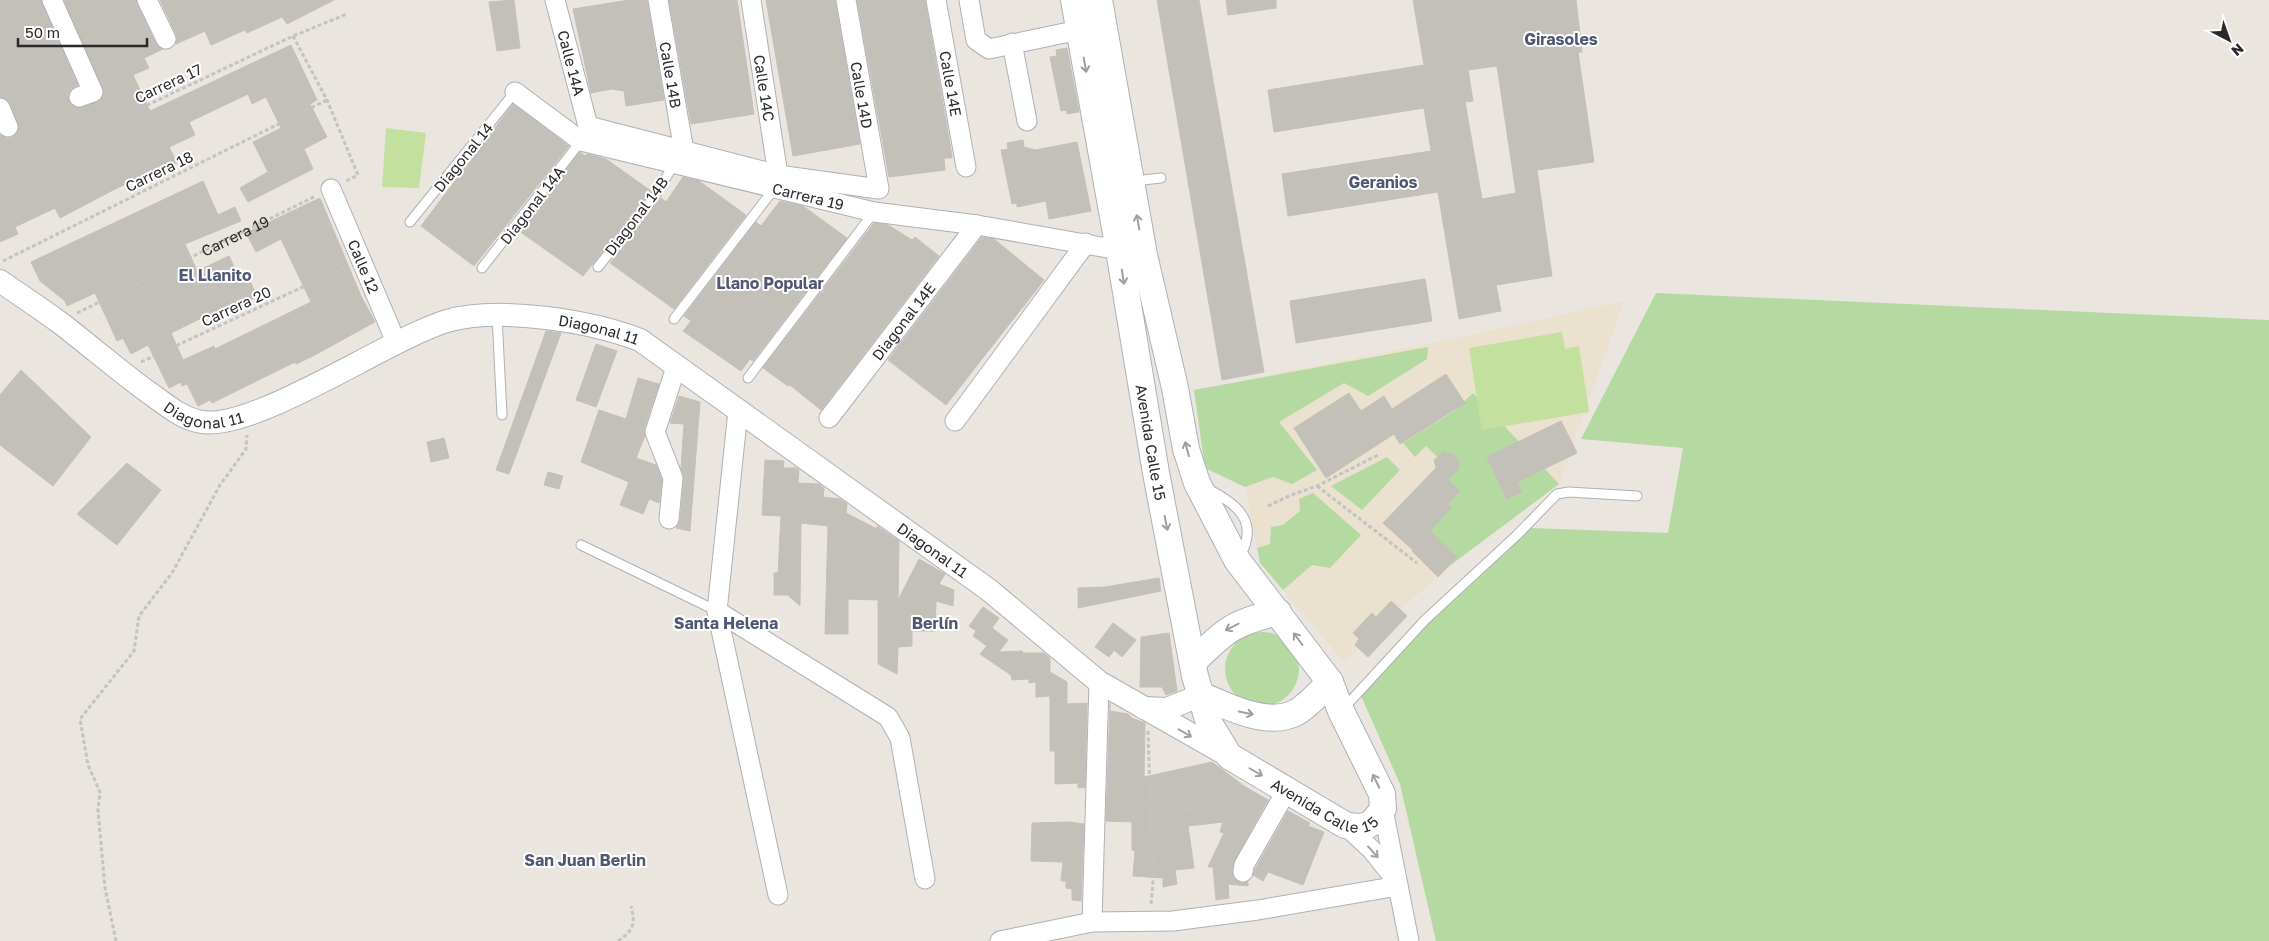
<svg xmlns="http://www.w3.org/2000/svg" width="2269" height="941" viewBox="0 0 2269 941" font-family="'Golos Text',sans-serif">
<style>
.education{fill:#eae1cf}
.green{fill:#b4daa1}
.pitch{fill:#c4e09e}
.building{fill:#c3bfb9;stroke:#c5c0b8;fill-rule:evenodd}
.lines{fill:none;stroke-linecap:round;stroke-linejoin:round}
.service-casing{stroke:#aeb0b9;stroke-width:11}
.minor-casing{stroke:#aeb0b9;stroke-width:21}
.tertiary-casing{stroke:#aeb0b9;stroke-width:24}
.secondary-casing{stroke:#aeb0b9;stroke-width:28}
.path{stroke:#c3c3c3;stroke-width:3;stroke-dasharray:4 2.5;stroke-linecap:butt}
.service{stroke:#fff;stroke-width:9}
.minor{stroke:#fff;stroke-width:19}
.tertiary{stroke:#fff;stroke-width:22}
.secondary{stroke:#fff;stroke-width:26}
.oneway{stroke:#9f9f9f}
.labels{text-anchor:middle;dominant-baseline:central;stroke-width:4;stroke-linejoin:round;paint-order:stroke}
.street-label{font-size:15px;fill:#2a2a2a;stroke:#fff}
.neighbourhood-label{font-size:16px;font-weight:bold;fill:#505775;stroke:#fff}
</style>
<rect width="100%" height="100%" fill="#eae5de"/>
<path class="education" d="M1624,301l-65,183 -115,86 -100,92 -84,-99 -15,-76 -40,-19 -11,-78 254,-50z"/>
<path class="green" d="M1656,293l613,27v621h-833l-36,-157 -42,-95 173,-161 137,5 15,-85 -102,-9z
M1428,347l-1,12 -59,37 -24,-13 -65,39 38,48 -25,14 -19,-7 -28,10 -40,-19 -11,-78z
M1473,393l86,91 -115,86 -35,-31 33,-55 10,-13 -26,-25 -11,11 -12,-14 51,-32z
M1387,457l13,13 -38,40 -31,-24z
M1313,493l48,42 -31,33 -18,-3 -29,25 -23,-27 -3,-15 13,-4 1,-17 12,-2 17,-14 -1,-12z
M1225 669a37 37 0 1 1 74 0a37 37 0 1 1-74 0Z"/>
<path class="pitch" d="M386,128l40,5 -7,55 -37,-1z
M1562,332l3,17 14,-3 10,66 -107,18 -13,-82z"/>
<path class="building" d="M0,0h41l37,85 -7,4 -3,6 3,10 6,3 20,-6 7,-9 -40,-93h72l20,44 7,5 -19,9 5,10 -16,7 17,36 141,-66 26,55 -7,4 17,33 -23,12 9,20 -65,33 -8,-14 28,-16 -15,-30 28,-14 -15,-31 -14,7 -4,-10 -59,28 6,13 -26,12 8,16 -60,25 -57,30 -5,-10 -40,19 3,7 -18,8v-107l6,3h6l7,-10 -9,-25 -4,-4 -6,-2z
M160,0h174l-47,24 -5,-7 -35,16 -2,-3 -34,15 -6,-14 -29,13v-10z
M514,0l6,48 -23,3 -8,-49z
M629,0h18l17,100 -38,6 -2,-15 -12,-2 -21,4 -18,-84z
M669,0h68l17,114 -63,10z
M766,0h69l25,144 -67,12z
M857,0h68l26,150 1,8h-8l1,12 -56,7z
M1157,0h42l65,372 -42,8z
M1226,0h50v8l-48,7z
M1413,0h163l6,52h-4l16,110 -57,8 15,106 -56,9 5,26 -42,8 -21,-127 -150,24 -6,-42 149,-23 -7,-43 -150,24 -6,-42 156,-25zM1497,66l19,127 -34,6 -17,-97 8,-1 -5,-31z
M1067,48l12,64 -12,2 -1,-4 -5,1 -11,-54 7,-1 -1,-6z
M513,104l56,42 -95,120 -53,-40z
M1023,140l1,7 11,3 42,-8 14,69 -42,8 -3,-18 -29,6v-4l-5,1 -11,-54 7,-1 -1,-6z
M580,152l5,4 2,-2 19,5 45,32 -68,85 -64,-45z
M683,177l16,4 47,34 -72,94 -64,-46 51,-65 5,4z
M203,181l15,34 17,-8 6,14 -56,23 12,27 32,-15 10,21 8,-3 10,23 -33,16 -2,-5 -51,25 12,27 31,-14 1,3 96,-47 -30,-63 -25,13 -10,-19 74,-35 41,98 14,26 -64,35 -15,7 -1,-2 -83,41 -2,-3 -12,6 -11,-22 -5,2 -1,-4 -12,6 -21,-43 -17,9 -8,-16 -6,3 -22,-48 -28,13 -2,-5 -25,-20 -9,-19z
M780,201l23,5 44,32 -94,123 -3,-2 -9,12 -58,-40 8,-10 -7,-5 72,-94 5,4z
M874,223l14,2 24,15 3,-3 24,19 -118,154 -31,-25 -2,1 -25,-18z
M982,237l12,2 50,41 -98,125 -58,-45z
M1425,279l7,42 -136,22 -6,-42z
M546,331l15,2 -52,141 -13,-4z
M596,344l21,7 -21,56 -20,-7z
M21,370l70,67 -38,49 -53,-41v-50z
M1446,374l19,29 -65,41 -6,-10 -68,44 -32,-50 55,-35 12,18 23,-15 8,13z
M638,378l21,6 -15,45 1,7 -9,22 20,7 6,15 -3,23 -10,-4 -6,15 -23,-9 9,-23 -48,-20 18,-52 27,9z
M679,396l21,6 -10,129 -14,-3 4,-8 4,-41 -3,-10 3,-45 -14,-1z
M1561,421l16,32 -60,29 5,10 -15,7 -20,-42z
M444,438l5,20 -18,4 -4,-20z
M1444,452l11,4 4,8 -1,6 -10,10 12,11 -12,13 4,3 -22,24 27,26 -19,20 -26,-26 1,-1 -30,-27 53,-55 -2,-8z
M765,460l19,1 -1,7h13l3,2 -1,13 21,1 5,4 -1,9 17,2 7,5 -1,9 31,16v-3l22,15 -1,59 21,-41 26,15 -6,10 15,6 -1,16 -17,-5 -1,30h-23v15l-14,1 -1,27 -19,-10v-64l-30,-1v35h-23l3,-108 -27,-3 -1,83 -12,-11h-14v-22h4l3,-57 -19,-1z
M127,463l34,27 -44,55 -40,-31z
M548,472l15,4 -4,13 -15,-4z
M1159,578l2,13 -83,17v-20l27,-1z
M1391,601l16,15 -39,41 -13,-12 4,-6 -6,-6 19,-20 4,4z
M983,607l16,11 -7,10 16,12 -9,12 23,-1 1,2h21l6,5v14l17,10v22l20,-1 -2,84 -7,1v-5l-23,1v-33h-5v-55l-14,1v-15l-7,1v-4l-17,1 -1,-5 -31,-21 7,-8 -14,-10 3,-5 -7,-5z
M1113,623l23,17 -14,17 -8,-7 -5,7 -14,-10z
M1169,633l8,58 -11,4 -4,-8h-22l1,-50z
M1110,703v8l18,3 4,4 13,5 -1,54 68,-15 32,24 24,14 -35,63v14l8,6 7,-1v4l-20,-2 1,14 -13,2 -3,-33h-5l16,-34 -4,-1 3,-10 -35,4 6,42 -19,2 2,14 -14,3v-9l-30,-2 2,-25 -3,-1v-28l-26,-1z
M1288,811l22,12 -2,3 16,6 -21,53 -35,-13 -5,9 -10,-6 2,-6z
M1068,822l16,2 -3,77 -9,-1v-11l-6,-1v-7h-5l2,-19 -32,-1 1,-38z"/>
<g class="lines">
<g class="service-casing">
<path id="service" d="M1134,181l27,-3
M410,222l105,-130
M598,267l57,-71 19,-32
M482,268l99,-127
M497,316l5,99
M674,319l100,-130
M748,378l126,-166
M1206,488c30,15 54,33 34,68
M581,545l136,66
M1344,708l81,-88 92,-85 40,-41 12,-2 68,4"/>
</g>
<g class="minor-casing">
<g id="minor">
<path d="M52,0l41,92 -14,5"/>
<path d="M147,0l19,39"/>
<path id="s2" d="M555,0l33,126 190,49 101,14 -33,-189"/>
<path id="s3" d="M658,0l26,151"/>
<path id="s4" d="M751,0l27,175"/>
<path id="s5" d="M936,0l30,167"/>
<path d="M969,0l7,40 13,9 90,-19"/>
<path d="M1012,43l15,78"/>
<path id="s6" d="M515,92l66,49 293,71 103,13 142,25"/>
<path d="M0,108l8,19"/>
<path id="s7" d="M331,189l65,153"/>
<path d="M738,411l-21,200 61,284"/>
<path id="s8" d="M829,418l148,-193"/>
<path d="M955,421l131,-178"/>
<path d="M669,519l4,-41 -18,-46 21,-65"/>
<path d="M717,611l171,106 12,21 25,141"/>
<path d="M1383,809l26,132"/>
<path d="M1345,825l27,25 23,29"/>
<path d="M1243,872l1,-7 43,-75"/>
<path d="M1092,922l7,-240"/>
<path d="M1000,941l92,-19 81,-1 85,-11 140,-24"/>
</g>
</g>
<g class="tertiary-casing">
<g id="tertiary">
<path id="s9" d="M0,281c20,14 40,27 59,41 30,23 59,48 89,70 16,11 30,24 49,29 51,15 190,-82 250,-100 51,-15 144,0 193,19l349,250 110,92 130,74"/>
<path d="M1144,708l23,1 34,-14"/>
</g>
</g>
<g class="secondary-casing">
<g id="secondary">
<path id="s10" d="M1074,0l45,250 37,223 39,203 14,47 20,33 116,69c22,4 25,2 38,-16l-1,-15 -41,-83 -11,-29 -93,-122 -40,-77 -11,-34 -11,-61 -31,-133 -45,-255"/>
<path d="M1193,662c33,-32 39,-39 85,-50"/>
<path d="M1201,695c25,11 66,32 94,18 13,-7 25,-21 35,-31"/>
</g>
</g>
<g class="path">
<path d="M229,0l5,11"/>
<path d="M293,36l34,64 31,75 -12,6"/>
<path d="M0,175l293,-139 54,-22"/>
<path d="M3,261l324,-161"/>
<path id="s1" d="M77,313l239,-117"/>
<path d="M141,362l205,-95"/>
<path d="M1317,486l100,77"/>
<path d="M1268,506l23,-11 26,-9 61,-31"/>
<path d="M1148,731l5,151 -2,23"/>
<path d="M1151,820l41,-12"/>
<path d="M116,941l-11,-53 -7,-78 2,-18 -12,-27 -8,-46 54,-68 5,-35 33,-43 48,-88 26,-36 1,-14"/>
<path d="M618,941c15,-10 18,-17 13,-35"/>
</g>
<use href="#service" class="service"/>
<use href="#minor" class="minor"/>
<use href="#tertiary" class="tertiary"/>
<use href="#secondary" class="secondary"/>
</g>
<defs><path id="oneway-shaft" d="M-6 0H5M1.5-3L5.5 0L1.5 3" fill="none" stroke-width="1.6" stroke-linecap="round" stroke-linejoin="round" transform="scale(1.25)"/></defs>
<g class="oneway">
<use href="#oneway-shaft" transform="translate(1085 65) rotate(80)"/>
<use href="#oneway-shaft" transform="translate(1138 222) rotate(-100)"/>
<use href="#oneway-shaft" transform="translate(1123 277) rotate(81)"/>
<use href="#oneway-shaft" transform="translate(1187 449) rotate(-105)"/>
<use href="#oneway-shaft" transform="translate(1166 523) rotate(79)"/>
<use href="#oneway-shaft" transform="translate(1232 627) rotate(153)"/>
<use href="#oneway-shaft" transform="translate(1298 639) rotate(-127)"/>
<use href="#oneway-shaft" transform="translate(1246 713) rotate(12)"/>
<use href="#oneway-shaft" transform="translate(1185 733) rotate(30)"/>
<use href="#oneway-shaft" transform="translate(1256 772) rotate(30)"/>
<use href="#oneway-shaft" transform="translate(1376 781) rotate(-116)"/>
<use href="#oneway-shaft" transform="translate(1373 852) rotate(48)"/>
</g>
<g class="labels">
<g class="street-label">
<text stroke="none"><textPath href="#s2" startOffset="65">Calle 14A</textPath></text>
<text stroke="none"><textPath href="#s3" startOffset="76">Calle 14B</textPath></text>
<text transform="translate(168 83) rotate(-25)">Carrera 17</text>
<text stroke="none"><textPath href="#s5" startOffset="85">Calle 14E</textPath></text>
<text stroke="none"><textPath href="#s4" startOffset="89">Calle 14C</textPath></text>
<text transform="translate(862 95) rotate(80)">Calle 14D</text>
<text transform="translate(463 157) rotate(-51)">Diagonal 14</text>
<text transform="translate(159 171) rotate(-26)">Carrera 18</text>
<text stroke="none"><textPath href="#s6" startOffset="316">Carrera 19</textPath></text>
<text transform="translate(532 205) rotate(-52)">Diagonal 14A</text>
<text transform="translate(636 216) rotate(-53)">Diagonal 14B</text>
<text stroke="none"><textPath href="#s1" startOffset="176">Carrera 19</textPath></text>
<text stroke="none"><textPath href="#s7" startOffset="84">Calle 12</textPath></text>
<text transform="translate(236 306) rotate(-25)">Carrera 20</text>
<text stroke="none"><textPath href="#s8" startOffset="122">Diagonal 14E</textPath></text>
<text stroke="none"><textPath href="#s9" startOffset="668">Diagonal 11</textPath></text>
<text stroke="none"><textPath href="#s9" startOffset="248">Diagonal 11</textPath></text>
<text stroke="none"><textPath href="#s10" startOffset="449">Avenida Calle 15</textPath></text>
<text stroke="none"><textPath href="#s9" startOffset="1071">Diagonal 11</textPath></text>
<text stroke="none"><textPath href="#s10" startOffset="884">Avenida Calle 15</textPath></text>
</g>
<g class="neighbourhood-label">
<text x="1561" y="39">Girasoles</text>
<text x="1383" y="182">Geranios</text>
<text x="215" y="275">El Llanito</text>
<text x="770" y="283">Llano Popular</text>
<text x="726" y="623">Santa Helena</text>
<text x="935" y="623">Berlín</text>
<text x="585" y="860">San Juan Berlin</text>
</g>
</g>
<g transform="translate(2229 40) rotate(139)" stroke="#ffffff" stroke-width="4" paint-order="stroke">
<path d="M0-4L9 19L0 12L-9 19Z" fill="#2a2a2a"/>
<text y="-8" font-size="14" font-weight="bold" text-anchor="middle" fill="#2a2a2a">N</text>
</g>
<path d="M18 38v8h129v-8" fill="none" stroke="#2a2a2a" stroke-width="2.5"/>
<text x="25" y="38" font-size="15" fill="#2a2a2a" stroke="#ffffff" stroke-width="4" paint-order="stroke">50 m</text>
</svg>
